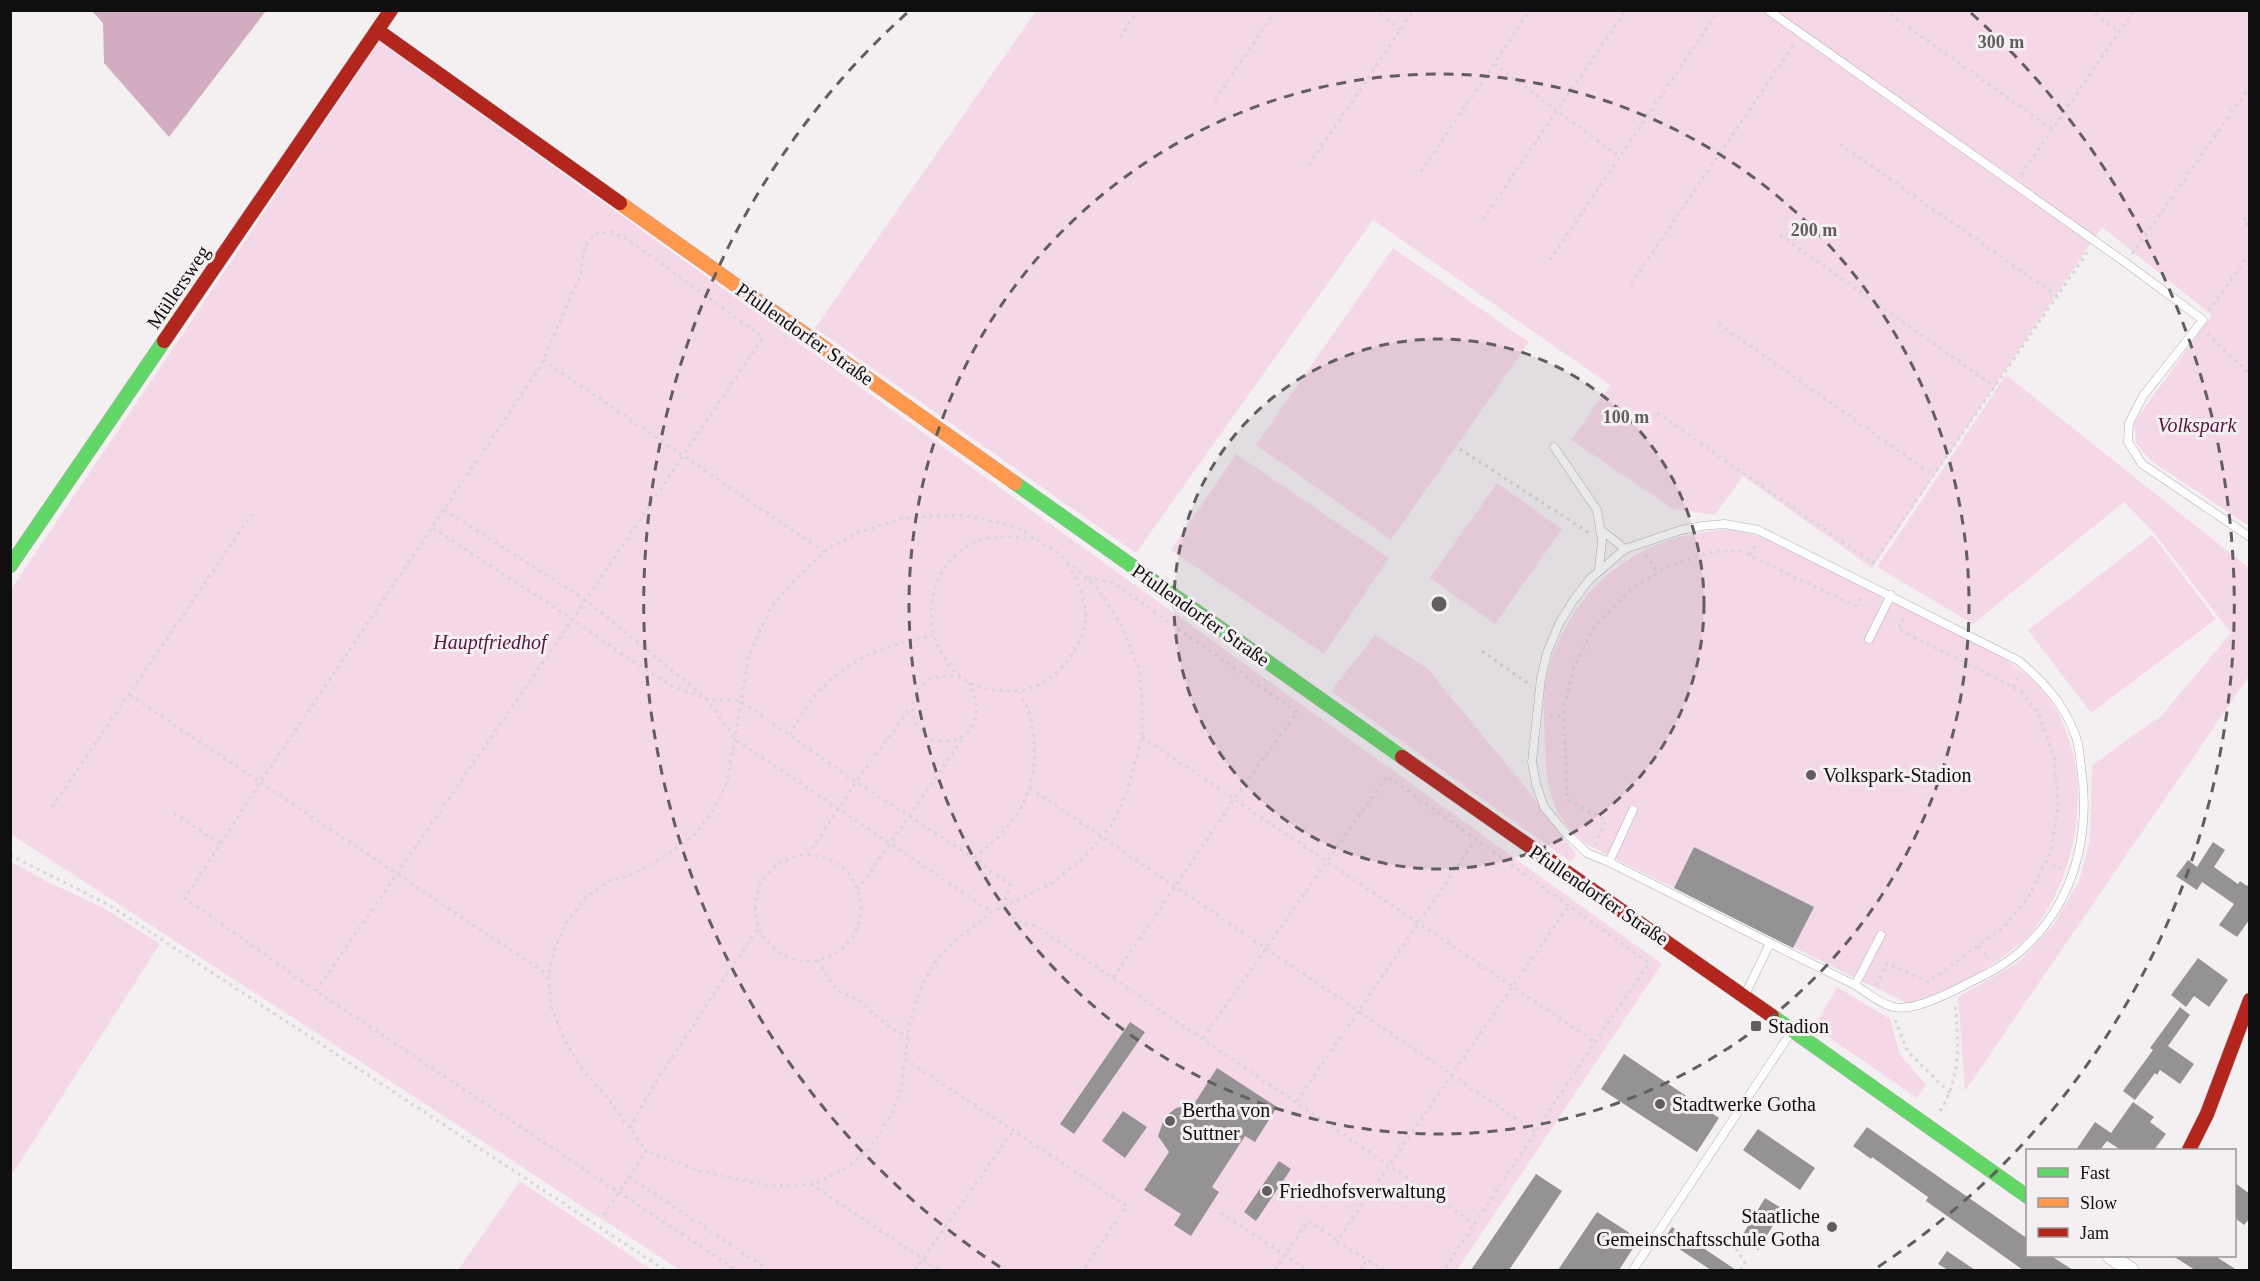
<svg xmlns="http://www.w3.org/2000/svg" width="2260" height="1281" viewBox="0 0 2260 1281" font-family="'Times New Roman',serif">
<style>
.green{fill:#f5d8e8}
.water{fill:#d2adc2}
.building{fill:#949293}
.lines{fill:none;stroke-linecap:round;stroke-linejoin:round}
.lane-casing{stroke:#b1afb0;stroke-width:9}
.street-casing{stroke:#b1afb0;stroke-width:16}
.fast-casing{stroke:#b1afb0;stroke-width:15}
.slow-casing{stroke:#b1afb0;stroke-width:15}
.jam-casing{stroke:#b1afb0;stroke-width:15}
.path{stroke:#d7d6d7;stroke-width:3;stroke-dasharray:3 4.5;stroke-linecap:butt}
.lane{stroke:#fdfdfd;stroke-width:8}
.street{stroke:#fdfdfd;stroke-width:15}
.fast{stroke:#63d668;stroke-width:14}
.slow{stroke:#ff974d;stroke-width:14}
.jam{stroke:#b3261e;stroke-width:14}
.ring{fill:none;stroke:#605e5f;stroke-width:3;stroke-dasharray:10 8}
.poi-dot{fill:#605e5f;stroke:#f5eff2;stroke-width:2}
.labels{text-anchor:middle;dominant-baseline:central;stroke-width:6;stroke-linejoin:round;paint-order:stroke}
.street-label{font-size:20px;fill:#100f10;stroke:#f5eff2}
.park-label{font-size:20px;font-style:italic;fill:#54163e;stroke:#f5eff2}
.poi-label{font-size:20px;fill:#100f10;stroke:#f5eff2;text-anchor:start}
.centre{fill:#605e5f;stroke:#f5eff2;stroke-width:3}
.ring-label{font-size:18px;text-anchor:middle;font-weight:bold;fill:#605e5f;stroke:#f5eff2;stroke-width:6;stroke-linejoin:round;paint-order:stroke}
</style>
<rect width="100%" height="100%" fill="#f4f0f2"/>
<path class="green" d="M1036,11h1213v515l-98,-65 -15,-18 -2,-21 78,-107 -110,-88 -230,341 -129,-92 -28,39 -42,-6 -102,-69 39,-55 -237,-165 -237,333 -321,-225z
M379,41l1283,923 -205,306h-777l-669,-436 -1,-243z
M1393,248l136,94 -138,198 -135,-95z
M2006,375l243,193v108l-284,415 -7,-94 61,-35 35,-38 25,-43 11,-41 2,-75 70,-50 69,-82 -76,-99 -31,-32 -151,122 -96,-57z
M1236,454l153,104 -65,96 -153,-104z
M1497,483l65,46 -67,95 -65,-46z
M1732,529l33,9 233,116c19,14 38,26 51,45 48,67 32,175 -19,235 -5,7 -14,12 -21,18 -30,23 -64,41 -101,52l-322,-160c-36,-28 -40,-57 -41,-100 -1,-25 -3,-54 4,-77 28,-88 94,-133 183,-138z
M2152,535l64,84 -125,94 -63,-83z
M1375,635l52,33 95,115 54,71 -5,8 -240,-171z
M10,861l38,21 54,25 58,37 -149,232z
M1837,987l53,32 10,35 26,31 -9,13 -103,-71z
M520,1181l132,89h-194z"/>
<path class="water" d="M92,11h174l-97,126 -65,-74 -1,-40z"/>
<path class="building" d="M2213,842l12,8 -11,17 24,17 2,-3 7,5 3,-4v37l-13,18 -18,-12 15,-21 -32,-22 -5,8 -21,-14 12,-16 9,7z
M1694,847l120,60 -21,41 -119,-60z
M2198,958l30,22 -19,27 -15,-11 -8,11 -15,-12z
M2180,1007l10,8 -22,31 26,18 -14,20 -20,-14 -3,5 -2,-2 -20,27 -12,-9 30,-41 -3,-2z
M1130,1022l15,10 -71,102 -14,-10z
M1624,1054l95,64 -22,34 -96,-63z
M1217,1068l60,39 -22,35 -10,-6 -33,51 7,5 -28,44 -17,-11 7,-11 -37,-24 25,-38 -11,-16 7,-19 11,-9 18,-4z
M2133,1102l21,15 -4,5 16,12 -12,16h-33l-14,-9 -7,9h-24l19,-28 16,11z
M1123,1111l24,16 -22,31 -23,-17z
M1867,1127l161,112v17h23l22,14h-50l-97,-69 2,-4 -56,-40 -1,2 -18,-13z
M1758,1129l57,39 -15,22 -57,-40z
M1279,1161l12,8 -35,52 -12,-9z
M1536,1174l26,17 -53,79h-38z
M2235,1183l15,11v24l-6,7 -9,-7z
M1765,1198l18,11 -25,41 -18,-11z
M1597,1212l42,27 -20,31h-61z
M1672,1227l64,43h-25l-47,-31z
M1947,1251l28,19h-27l-10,-6z
M2173,1256h42l22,14h-42z"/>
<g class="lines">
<g class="lane-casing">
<path id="lane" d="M1768,10l358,253 77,57 -60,76 -14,27 -1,19 14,22 108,73
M1554,447l43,63 5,31 -3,28
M1600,529l25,20
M1869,639l22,-44
M1633,810l-24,52 161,81
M1609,862l-22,-9 -24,-23 -19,-23 -8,-23 -4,-22 9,-84 6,-25 12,-29 14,-23 17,-22 35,-30 56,-19 21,-4 23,-2 33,6 261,131c23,20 44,41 55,71 5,10 6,24 7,35 10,67 -6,133 -56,180 -18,18 -43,29 -66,41 -16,8 -50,25 -69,18 -12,-4 -24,-14 -35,-21
M1745,995l25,-52 85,42 26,-50
M1633,1270l159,-239"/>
</g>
<g class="street-casing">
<path id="street" d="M2110,1256l21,14"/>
</g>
<g class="fast-casing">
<path id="fast" d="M1015,483l387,274
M10,566l154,-225
M1772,1016l256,181"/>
</g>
<g class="slow-casing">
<path id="slow" d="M620,203l395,280"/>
</g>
<g class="jam-casing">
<path id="jam" d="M377,30l243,173
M164,341l227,-331
M1402,757l370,259
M2189,1150l18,-36 43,-114"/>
</g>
<path class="path" d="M1374,10l27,20
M1884,10l168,119
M2089,10l30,22
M1120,37l18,-27
M1494,64l126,93
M1215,100l61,-90
M1840,144l217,152
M1309,165l105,-155
M1421,172l109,-162
M2021,175l113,-165
M2250,212l-7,10 7,4
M1483,219l143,-209
M1780,235l215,152
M2132,254l118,-168
M1550,260l169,-250
M1631,284l164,-241
M2209,311l41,-58
M1719,324l214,151
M2207,334l43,40
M543,360l281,192
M1657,413l216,150 216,-313
M1460,449l129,84
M444,510l142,90 121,99 34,2 115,81 118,76 36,27 -6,20 11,16 21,5 439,298
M433,528l139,91 53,37 47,30 35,13 29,41 256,172
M1034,539c-15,-2 -30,-4 -45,-1 -53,11 -72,73 -47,116 6,11 16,24 28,29 13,6 26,8 40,8 32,0 53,-20 68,-46 16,-27 4,-62 -14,-85
M1646,555l12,18
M1750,555l8,-14
M1088,578l24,4 185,130 -62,86 -122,180
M1482,651l47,33
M961,677c-8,0 -16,-2 -23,0 -41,8 -29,70 11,64 8,-1 15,-4 20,-10 12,-16 8,-31 0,-48
M2013,687l6,-12
M130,695l418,280
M1550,715l14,1
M790,735c29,-60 78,-89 143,-99
M1142,737l453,305
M1030,788l506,344
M52,807l200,-293
M174,813l46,31
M1595,845l11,-25 -39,-20 -3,-91 9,-40 21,-42 34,-36 39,-24 45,-15 28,-1 116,55 5,-11
M755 908a53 53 0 1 1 106 0a53 53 0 1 1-106 0Z
M10,855l99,50 556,365
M808,855l48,-73 54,-74
M974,858c15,-12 29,-24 40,-39 26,-37 27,-88 6,-127
M2046,861l15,8
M858,890l105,-152
M1979,946l10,13
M818,960l10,18 10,13 21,9 31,28 18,8
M1876,985l11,-22 41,19 77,-56 24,-30 22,-46 7,-43 -4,-50 -15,-43 -18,-23 -123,-62 6,-12
M316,991l270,-391 177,-263 -133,-96 -17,-9 -18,1 -10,13 -5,30 -40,91 -280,416 -75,115 131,93 420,279
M1895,1020l13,32 43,42
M1203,1038l184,-262 262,187 -54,79 -151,228
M905,1059l222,147 -44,64
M1297,1101l179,-262
M1940,1111c21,-33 19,-69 15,-107
M630,1128l21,-39 107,-161
M629,1177l140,93
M811,1184l128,86
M1221,1213l86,57
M604,1215l42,-64 -40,-55 -26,-29 -16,-28 -12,-30 -4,-34 7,-27 12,-27 19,-24 23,-16 26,-8 38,-22 22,-17 19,-25 13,-26 22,-128 22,-48 27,-31 31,-28 28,-15 47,-15 59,-3 54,12 43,27 37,34 24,37 18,43 3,34v35l-15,55 -16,34 -26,30 -31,26 -62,30 -33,26 -20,19 -15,24 -8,21 -7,25 -8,63 -13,30 -19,29 -21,18 -33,17 -45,2 -70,-15 -54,-20
M1732,1242l13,21 -5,7
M915,1270l97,-138
M1275,1270l33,-49 29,19
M1360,1270l7,-10
M1384,1270l-47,-29 232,-336"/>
<use href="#lane" class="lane"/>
<use href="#street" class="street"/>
<use href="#fast" class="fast"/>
<use href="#slow" class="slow"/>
<use href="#jam" class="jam"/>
</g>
<circle cx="1439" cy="604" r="265" fill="#605e5f" fill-opacity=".12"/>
<g class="ring">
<circle cx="1439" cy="604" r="265"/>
<circle cx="1439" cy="604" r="530"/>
<path d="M1000 1267A795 795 0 0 1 907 13M1971 13A795 795 0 0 1 1878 1267"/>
</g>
<g class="poi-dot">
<circle cx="1811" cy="775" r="6"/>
<rect x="1750" y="1020" width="12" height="12" rx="3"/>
<circle cx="1660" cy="1104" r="6"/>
<circle cx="1170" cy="1121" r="6"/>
<circle cx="1267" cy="1191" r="6"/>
<circle cx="1832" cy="1227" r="6"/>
</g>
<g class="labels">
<g class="street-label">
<text transform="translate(178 287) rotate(-56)">Müllersweg</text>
<text transform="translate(805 334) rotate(35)">Pfullendorfer Straße</text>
<text transform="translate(1201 615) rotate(35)">Pfullendorfer Straße</text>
<text transform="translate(1599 895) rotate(34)">Pfullendorfer Straße</text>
</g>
<g class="park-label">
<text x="2197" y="425">Volkspark</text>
<text x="490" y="642">Hauptfriedhof</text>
</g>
<g class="poi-label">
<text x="1823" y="775">Volkspark-Stadion</text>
<text x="1768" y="1026">Stadion</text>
<text x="1672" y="1104">Stadtwerke Gotha</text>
<text x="1182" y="1110">Bertha von<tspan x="1182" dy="23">Suttner</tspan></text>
<text x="1279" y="1191">Friedhofsverwaltung</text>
<text x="1820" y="1216" text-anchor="end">Staatliche<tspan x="1820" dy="23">Gemeinschaftsschule Gotha</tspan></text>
</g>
</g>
<circle cx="1439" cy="604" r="9" class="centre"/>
<g class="ring-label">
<text x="2001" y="48">300 m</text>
<text x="1814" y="236">200 m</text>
<text x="1626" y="423">100 m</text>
</g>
<rect width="2260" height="1281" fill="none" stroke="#100f10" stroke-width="24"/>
<rect x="2026" y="1149" width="210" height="108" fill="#f5eff2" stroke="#999598" stroke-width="1.5"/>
<rect x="2038" y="1168" width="30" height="9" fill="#63d668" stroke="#999598" stroke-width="1.5"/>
<text x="2080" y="1179" font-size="18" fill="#100f10">Fast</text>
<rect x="2038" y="1198" width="30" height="9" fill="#ff974d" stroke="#999598" stroke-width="1.5"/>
<text x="2080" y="1209" font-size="18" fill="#100f10">Slow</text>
<rect x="2038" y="1228" width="30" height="9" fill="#b3261e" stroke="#999598" stroke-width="1.5"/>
<text x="2080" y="1239" font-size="18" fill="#100f10">Jam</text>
</svg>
